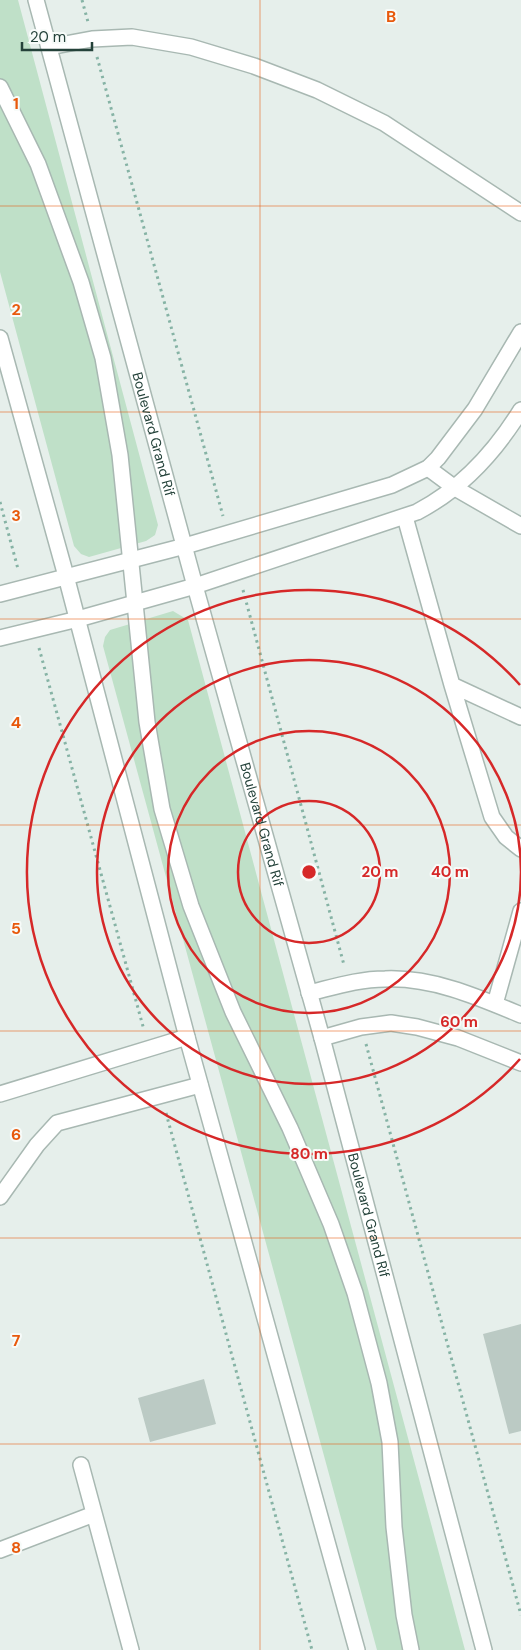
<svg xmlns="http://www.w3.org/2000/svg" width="521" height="1650" viewBox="0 0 521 1650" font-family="'DM Sans',sans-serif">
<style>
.green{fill:#bfe0c8}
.building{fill:#bbcac4}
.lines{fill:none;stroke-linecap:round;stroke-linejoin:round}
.pedestrian-casing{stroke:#a8b8b2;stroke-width:18}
.minor-casing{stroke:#a8b8b2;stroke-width:18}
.tertiary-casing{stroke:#a8b8b2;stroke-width:18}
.path{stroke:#86b3a5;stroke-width:3;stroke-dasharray:2.5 4;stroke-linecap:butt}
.pedestrian{stroke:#fff;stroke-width:15}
.minor{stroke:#fff;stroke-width:15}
.tertiary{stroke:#fff;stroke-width:15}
.grid{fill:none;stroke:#e8590c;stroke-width:1;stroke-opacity:0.55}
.ring{fill:none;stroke:#d62828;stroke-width:2.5}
.labels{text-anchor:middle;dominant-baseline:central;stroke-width:4;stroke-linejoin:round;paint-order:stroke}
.street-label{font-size:14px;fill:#24423a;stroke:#f7fbf9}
.grid-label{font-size:16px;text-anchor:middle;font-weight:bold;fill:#e8590c;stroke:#f7fbf9;stroke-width:4;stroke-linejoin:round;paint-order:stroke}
.centre{fill:#d62828;stroke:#f7fbf9;stroke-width:2.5}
.ring-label{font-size:15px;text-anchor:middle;font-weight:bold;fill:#d62828;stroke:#f7fbf9;stroke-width:4;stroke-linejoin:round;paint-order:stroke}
</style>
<rect width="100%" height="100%" fill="#e6efeb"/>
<path class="green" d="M0,0h18l140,525 -3,10 -9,6 -57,16 -8,-3 -7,-8 -74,-274z
M173,611l15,9 277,1030h-88l-274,-1004 2,-9 5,-7z"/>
<path class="building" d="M521,1324v107l-12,3 -26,-100z
M204,1379l12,45 -66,18 -12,-44z"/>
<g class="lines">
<g class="pedestrian-casing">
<path id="pedestrian" d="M0,87l38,77 43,118 22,76 17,97 27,267 15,87 29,97 42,106 57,116 41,96 24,69 24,90 11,59 4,85 10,88 7,35"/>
</g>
<g class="minor-casing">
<path id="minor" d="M49,47l43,-8 40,-2 59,10 63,19 63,24 67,33 137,90
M428,468l27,20 66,38
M405,517l47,168 40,132 14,20 15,12
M452,685l69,32
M309,993c25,-6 50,-14 76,-14 47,-2 93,18 136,36
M495,1004l26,-93
M322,1038l39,-11 30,-4 26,4 41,11 63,25
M0,1094l187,-57
M0,1197l37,-52 20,-22 143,-38
M81,1465l50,185
M0,1550l94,-36"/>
</g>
<g class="tertiary-casing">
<g id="tertiary">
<path id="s1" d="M36,0l159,586 127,452 162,612"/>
<path d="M0,338l66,238 121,461 170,613"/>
<path d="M0,594l185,-48 207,-61 36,-17 10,-10 37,-49 46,-77"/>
<path d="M0,638l78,-19 117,-33 222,-74c44,-23 78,-60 104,-102"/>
</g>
</g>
<path class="path" d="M82,0l6,22
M97,57l126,459
M0,502l18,67
M243,590l101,375
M39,648l105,382
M366,1044l155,571
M166,1113l146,537"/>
<use href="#pedestrian" class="pedestrian"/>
<use href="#minor" class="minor"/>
<use href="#tertiary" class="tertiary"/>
</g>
<path class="grid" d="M260,0v1650M0,206h521M0,412h521M0,619h521M0,825h521M0,1031h521M0,1238h521M0,1444h521"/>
<g class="ring">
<circle cx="309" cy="872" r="71"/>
<circle cx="309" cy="872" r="141"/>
<circle cx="309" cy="872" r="212"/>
<path d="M520 1059A282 282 0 1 1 520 685"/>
</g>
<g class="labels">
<g class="street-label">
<text stroke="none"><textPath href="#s1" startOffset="450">Boulevard Grand Rif</textPath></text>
<text stroke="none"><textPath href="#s1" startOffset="855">Boulevard Grand Rif</textPath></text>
<text stroke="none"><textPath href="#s1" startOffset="1260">Boulevard Grand Rif</textPath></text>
</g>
</g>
<g class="grid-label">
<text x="391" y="22">B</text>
<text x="16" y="109">1</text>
<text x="16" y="315">2</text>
<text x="16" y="521">3</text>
<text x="16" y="728">4</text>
<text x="16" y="934">5</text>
<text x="16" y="1140">6</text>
<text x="16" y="1346">7</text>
<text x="16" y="1553">8</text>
</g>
<circle cx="309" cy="872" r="8" class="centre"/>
<g class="ring-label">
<text x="380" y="877">20 m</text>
<text x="450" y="877">40 m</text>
<text x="459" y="1027">60 m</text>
<text x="309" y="1159">80 m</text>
</g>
<path d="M22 42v8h70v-8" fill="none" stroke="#24423a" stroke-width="2.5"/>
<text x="30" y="42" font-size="15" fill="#24423a" stroke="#f7fbf9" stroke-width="4" paint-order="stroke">20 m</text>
</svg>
